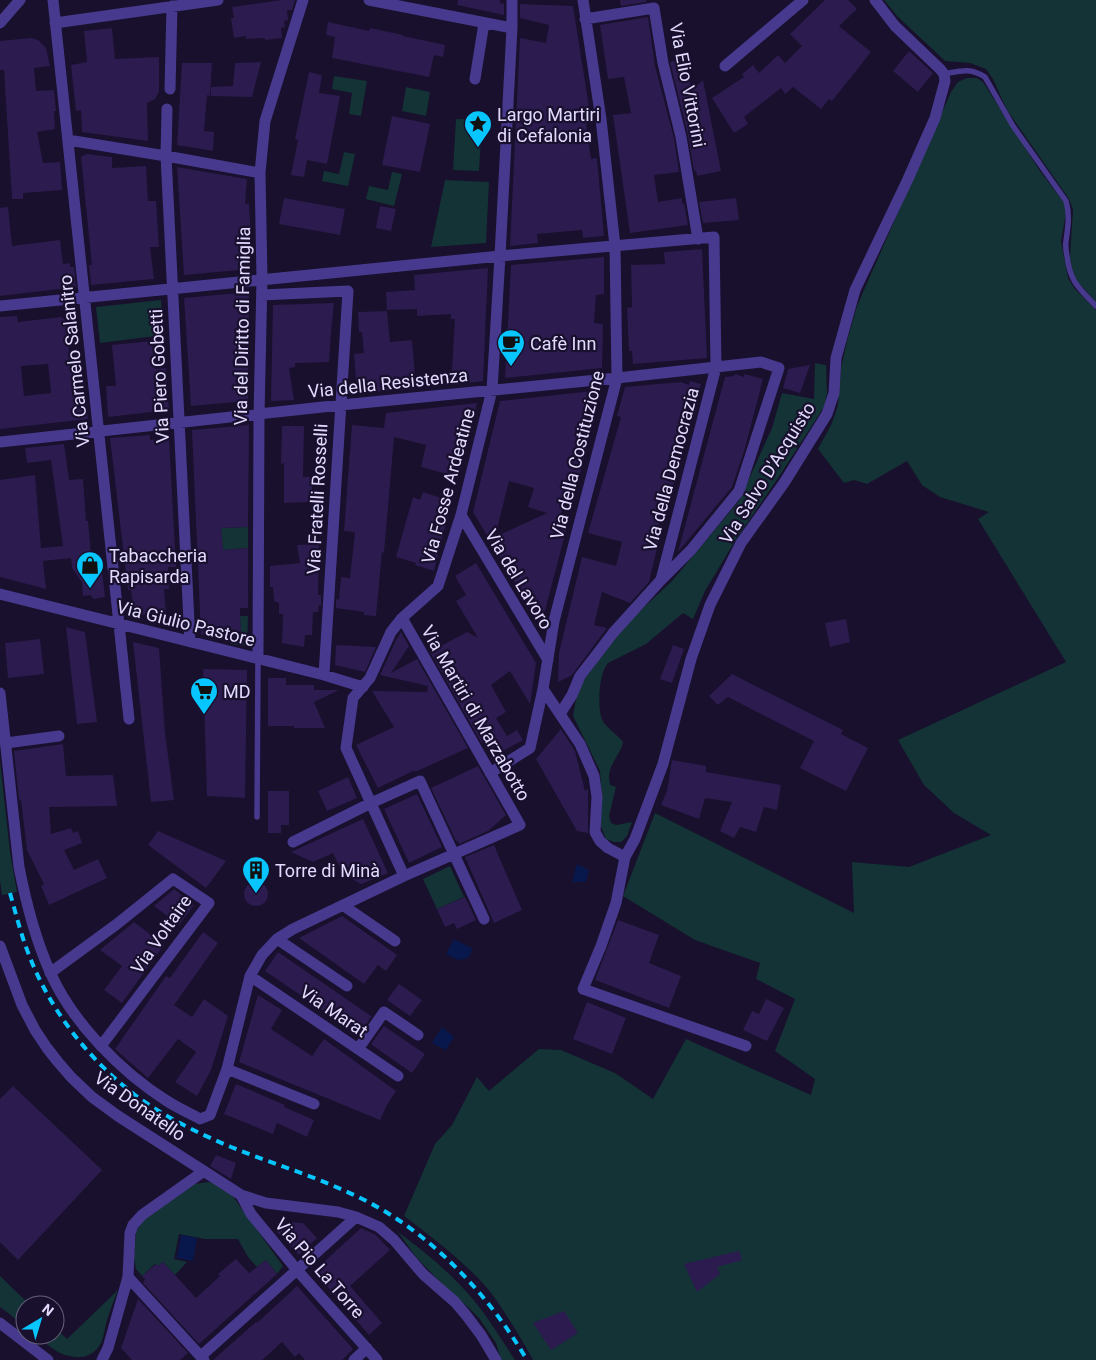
<svg xmlns="http://www.w3.org/2000/svg" width="1096" height="1360" viewBox="0 0 1096 1360" font-family="Roboto,sans-serif">
<style>
.green{fill:#133336}
.water{fill:#08184c}
.building{fill:#2c1b4e;fill-rule:evenodd}
.lines{fill:none;stroke-linecap:round;stroke-linejoin:round}
.lane{stroke:#47398d;stroke-width:5.5}
.street{stroke:#47398d;stroke-width:11}
.rail{stroke:#07c6ff;stroke-width:4;stroke-dasharray:8 6;stroke-linecap:butt}
.labels{text-anchor:middle;dominant-baseline:central;stroke-width:4.5;stroke-linejoin:round;paint-order:stroke}
.street-label{font-size:18px;fill:#e3dbff;stroke:#18102c}
.poi-label{font-size:18px;fill:#e3dbff;stroke:#18102c;text-anchor:start}
</style>
<rect width="100%" height="100%" fill="#18102c"/>
<path class="green" d="M884,0h212v302l-18,-20 -5,-9 -3,-14 3,-50 -4,-10 -62,-89 -14,-31 -7,-10 -16,-6 -25,-2 -48,-45z
M334,76l33,5 -6,35 -12,-2 3,-21 -20,-4z
M967,78h10l6,4 57,89 25,33 1,9 -5,28 7,37 7,11 21,21v1050h-563c-12,-22 -25,-43 -39,-63 -22,-30 -60,-58 -90,-81l31,-72 17,-19 25,-48 12,14 50,-42 22,1 54,23 38,26 33,-60 125,56 4,-16 -40,-28 20,-52 -39,-20 4,-16 -65,-23 -72,-44 32,-83 199,100 -2,-51 57,5 82,-32 -37,-22 -30,-28 -26,-45 168,-78 -88,-143 11,-7 -49,-15 -18,-12 -15,-24 -40,23 -13,-4 -10,3 -26,-34 14,-26 6,-18 3,-37 6,-27 10,-35 94,-214 7,-10z
M406,87l24,5 -4,24 -24,-5z
M456,119l26,1 -3,51 -26,-1z
M344,152l11,2 -7,32 -26,-5 2,-10 15,3z
M392,172l10,2 -8,32 -28,-7 3,-13 19,4z
M445,180l44,2 -3,61 -55,4z
M161,300l3,35 -64,8 -4,-36z
M815,363l11,2 1,29 -3,13 -46,71 -43,63 -30,50 -12,28 -10,-6 -37,31 -38,19c-9,9 -11,44 -6,56 2,7 15,15 21,23 -2,12 -14,22 -14,35 0,3 1,6 1,8l6,2 -7,29 2,7 5,2 16,-3 -5,14 -6,6h-7l-8,-3 -6,-15 2,-22 -2,-31 -27,-55 4,-23 9,-16 41,-54 45,-42 67,-80 33,-73 10,-35 32,6z
M248,527v21l-25,2 -2,-22z
M240,616h8l-1,30 -17,-2v-7h11z
M0,761l10,91 7,40 -15,3 -2,-15z
M450,866l14,31 -27,12 -14,-30z
M208,1182l10,2 14,11 51,71 -6,8 -11,-14 -9,7 -9,-10 -10,-18h-33l-26,-5 -5,25 13,3 -12,13 -12,-13 -5,4 -3,-2 -13,12 -6,-7 -2,-11 2,-26 7,-12 52,-36z
M398,1232c22,16 43,33 62,53 22,22 38,49 55,75h-14l-5,-17 -17,-25 -10,-10 -21,-18 -32,-33z
M0,1276l30,29h-5v21l-25,-19z
M118,1290c-4,10 -8,20 -11,30 -2,7 -3,16 -6,23 -9,17 -27,17 -43,9 -8,-5 -15,-11 -22,-17h19v-7l12,11z"/>
<path class="water" d="M577,864l12,6 -3,12h-14z
M454,939l19,10 -5,9 -10,2 -12,-6z
M442,1027l12,10 -8,13 -14,-7z
M181,1235l16,3 -4,23 -16,-3z"/>
<path class="building" d="M282,0h13l-3,10h-5l1,10 -4,1 1,6 -4,1 1,10 -17,2v-2l-19,1v-3l-12,2 -3,-20h3l-2,-11z
M458,0h42v3l4,1v11l-47,-10z
M620,0h26v2l-25,4z
M825,0h23l9,9 -18,17 32,26 -39,49 -3,-2 -8,10 -28,-22 -8,7 -4,-6 -37,29 4,7 -14,9 -22,-35 32,-21 -2,-3 11,-9 6,8 19,-18 7,8 17,-17 -12,-12z
M520,4l53,2 16,101 -5,1 7,51 6,-1 7,78 -21,2 -1,-8 -45,4 1,9 -28,3 10,-208 26,5 3,-18 -29,-7z
M648,17l7,49 19,72 5,34 -25,3 4,27 24,-4v6l2,-1 4,22 -58,8 -17,-118 18,-2 -7,-36 -16,2 -8,-54z
M328,22l41,9 1,-3 33,7v1l42,9 -2,12 -9,-2 -5,22 -97,-19 3,-21 -9,-2z
M112,28l3,31 44,-2v35l-4,7 -8,4 1,38 -66,-9 -1,-22 -5,1 -5,-46 16,-3 -3,-31z
M31,38l7,2 8,8 4,18 -16,2 2,23 18,-1 2,21h-2l1,18 -18,3 6,31 17,-1 2,28 -39,3v6h-11l-8,-129h-4v-29z
M909,51l24,22 -15,19 -25,-21z
M683,58l9,32 11,-10 18,91 -24,5 -1,-5h-2l-6,-36 -18,-73z
M261,62l-9,35 -41,-1v-9l22,-1 2,-23z
M182,63h30l-2,33 -3,-1 -3,36 10,1 -1,19 -36,-6z
M309,72l13,3 -3,18 21,3 -13,68 -20,-4 -3,17 -13,-2 7,-35 -3,-1z
M392,116l38,8 -10,48 -38,-7z
M86,154l26,3v11l34,-2 2,35h8l3,46h-9l4,32 -63,6 -2,-20h3l-11,-108z
M177,167l70,12 -2,25h4l2,35 -1,30 -66,6z
M284,198l61,11 -5,26 -61,-11z
M736,198l3,22 -36,3 -4,-21z
M380,206l16,3 -5,22 -15,-3z
M8,207l4,39 48,-6 3,24 7,-1v4h4l2,20 -76,9v-88z
M702,249l5,109 -74,6 -1,-13h-3l-2,-43 5,-1 -1,-42 34,-1 -1,-12z
M604,257v37l-8,1 -2,28 9,1 -1,44 -97,10 6,-113z
M488,268l-5,113 -32,4 4,-66h-4v-5l-34,2v-7l-30,1 -1,-18 29,-2 -1,-15z
M249,292l-1,109 -57,5 -7,-108z
M334,303l-3,29 -2,30 -34,1v4l-6,1 5,32 -23,1 2,-96z
M387,311l3,31 22,-2 4,49 -59,4 -3,-39 10,-1 -2,-21h-3l-1,-20z
M17,316l1,6 43,-5 4,3 7,53 11,-1 5,47 -88,10v-112zM48,364l3,29 -27,3 -3,-30z
M152,341l3,28 11,-1 3,42 -61,7 -2,-31h10l-4,-41z
M810,365l-10,28 -17,-5 5,-19z
M735,374l9,3v-3l19,5 -18,69 -13,39 -54,65 47,-175 9,-1z
M690,381l11,3 -17,62 -4,-1 -11,36 5,1 -5,20 -4,-1 -9,34 4,1 -11,46 -19,21 -28,-11 -8,33 13,3 -35,47 -14,7 1,-29 23,-96 34,9 6,-24 -34,-9 33,-116 -4,-1 8,-29 56,-5 8,3z
M601,390l-22,88 -7,-1 -12,39 9,3 -28,107 -68,-114 27,-111zM509,481l25,7 -6,19 19,6 -52,24z
M477,403l-19,74 -37,-10 5,-22 -32,-8 -10,116 -2,-1 -6,64 -12,-1v-3l-28,-4v-9l3,1 2,-23 9,1 5,-46 -11,-1 8,-106 32,3 2,-15z
M249,425l-1,102 -27,1 2,22 25,-2v60h-8l1,29 -24,1 -1,-4 -15,1 -9,-205z
M282,426h22l-1,51h9v25l-28,1v-40l-3,1z
M150,435v5l19,-2 7,129h-8l1,22h-5l2,25 -32,1 -3,-25h-3l-18,-152z
M64,444l5,36 14,-1 3,42h2l3,34 9,-1 5,43 -11,2 -4,-4 -7,1 -1,-14 -10,-14 -1,-10 -28,3 3,28 -46,-12v-97l35,-5 6,73 22,-2 -12,-86 -24,3 -2,-15z
M423,492l18,6 -2,6 11,3 -16,64 -19,-6 1,-2 -20,-6 17,-60 7,3z
M319,544l-1,51h3v11l-2,-1 -1,7h-5l-1,23h-7l-1,12 -22,-4 1,-29h-4v-11l-5,-2 -1,-14h-3v-21l30,-3 -3,-18z
M476,563l60,100 -6,41 -20,-33 -19,14 15,27 -10,6 11,18 10,-6 6,10 -29,16 -7,-16 -6,2 -51,-90 37,-20 11,6 -22,-37 10,-6 -11,-19z
M846,619l4,23 -20,5 -5,-24z
M66,627l19,5 12,90 -20,2z
M401,632l8,14 -18,27 26,-14 51,89 -53,24v-2l-37,18 -22,-43 38,-18 -22,-36 55,1 1,-6 -48,-11 16,-35z
M40,639l4,35 -36,4 -3,-35z
M133,642l26,6 6,85 9,67 -23,2z
M336,645l40,2 -11,25 -30,-7z
M673,645l11,4 -12,34 -12,-4z
M203,669l44,1 -2,128 -38,-2z
M732,674l111,56 -2,4 27,14 -22,43 -46,-23 14,-27 -86,-44 -10,8 -9,-9z
M268,678h18v7h28v5h25l-25,12 11,26h-31v-2h-26z
M561,729l14,22 10,40 3,-2v44l-11,-2 -41,-72z
M63,744l3,32 47,-1 4,31 -68,1 2,27 20,-6 2,5 5,-2 4,12 -18,7 10,20 24,-11 9,19 -58,27 -8,-19 3,-2 -17,-34 -6,-50h-2l-5,-49z
M672,760l34,6v6l75,13 -4,25 -13,-3 -8,25 -16,-5 -6,11 -14,-7 12,-29 -27,-4 -6,21 -38,-14 6,-14z
M478,766l28,49 -18,16 -29,13 -1,-3h-2l-25,-53z
M348,777l9,21 -30,13 -9,-20z
M268,791h21v34h-8v8h-13z
M417,794l25,53 -33,16 -25,-54z
M363,819l25,54 -27,11 -18,-10 -10,-21 -20,9 -22,-10z
M158,831l50,22 18,8 -20,27 -58,-43z
M494,845l28,65 -28,13 -29,-66z
M244 894a12 12 0 1 1 24 0a12 12 0 1 1-24 0Z
M174,889l20,16 -15,20 -25,-19z
M465,897l11,23 -19,9 -3,-6 -9,4 -8,-18z
M342,916l55,39 -11,16 -8,-6 -14,19 -65,-46z
M618,920l41,15 -10,28 32,13 -12,32 -74,-28z
M134,922l30,23 -42,58 -18,-13 18,-24 -22,-16z
M203,932l15,11 -44,62 18,12 12,-18 24,17 -17,54 -14,26 -22,-14 21,-30 -18,-13 -30,39 -33,-29 51,-73 4,2z
M278,952l93,64v1l-12,18 -94,-64z
M399,984l23,16 -12,16 -23,-16z
M258,995l24,15 -11,19 41,27 12,-17 72,52 -9,14 -7,15 -141,-58z
M766,999l18,9 -17,33 -24,-11 9,-19 7,3z
M587,1002l39,16 -14,36 -39,-15z
M384,1026l41,28 -13,19 -40,-28 -1,-1z
M236,1084l49,21 -1,2 30,13 -7,17 -30,-14 -4,11 -49,-20z
M13,1086l89,84 -84,90 -18,-18v-143z
M216,1155l20,8 -5,16 -21,-13z
M286,1222l17,1 14,15 -18,17 -23,-24z
M361,1228l15,7 14,15 -40,36 32,37 -13,12 -55,-64z
M739,1251l3,9 -25,7 3,7 -23,18 -13,-28z
M236,1259l13,14 17,-13 11,14 -78,70 -56,-61 2,-4 -3,-3 14,-12 2,2 5,-4 33,36 24,-22 -2,-2z
M297,1286l56,63 -11,11h-37l-6,-7 -4,4 -13,-15 -20,18h-49l43,-38 1,1z
M138,1299l50,54 -8,7h-48l-11,-12z
M564,1311l14,22 -27,17 -18,-27z"/>
<g class="lines">
<path class="lane" d="M944,74c16,-3 26,-7 41,3l28,49 53,75c4,14 2,26 0,40 -1,5 0,10 1,15 3,26 12,32 29,50
M257,817l1,-159"/>
<path class="street" d="M53,0l76,719
M369,0l143,28 -12,228 -8,134 -31,125 -23,71 -36,32 -11,14 -21,46 -17,20 -7,50 58,128
M585,19l69,-11 9,55 18,74 17,102
M0,23l20,-23
M55,23l163,-23
M512,28v-28
M725,66l78,-66
M475,79l9,-56
M170,89l2,-83
M167,109l-1,47 24,486
M68,140l98,16 94,17
M262,295l86,-4 -24,384
M0,306l500,-50 214,-19 2,130 -55,213
M0,442l341,-37 276,-27 144,-16 18,6 -40,123 -48,59 -31,31 -47,52 -16,21 -17,22 -8,19 -12,19
M461,515l87,145
M0,594l324,81 39,12
M258,658l1,-243 3,-136 -2,-106 5,-52 38,-121
M543,689l37,55 14,32 3,21 -2,35 5,9 8,7 17,9
M0,693l19,174c7,36 16,71 31,105 22,50 71,100 117,129 11,7 22,12 33,18l10,-4 17,-46 23,-93 12,-21 15,-16 16,-10 111,-53 116,-51 -118,-207
M6,743l53,-7
M490,773l40,-25 13,-59 11,-68 63,-243 -2,-132 -14,-127 -18,-119
M293,842l78,-39 49,-22 64,138
M344,906l51,35
M277,939l70,47
M0,946l22,59 13,25 12,18 11,14 13,15 21,20 26,19 123,79 25,8 72,9 18,5 23,10 15,13 29,34 32,28 11,13 15,20 15,25
M50,973l67,-49 56,-45 36,24 -108,143
M250,976l148,100
M746,1046l-163,-57 18,-43 15,-43 9,-46 10,-18 28,-75 28,-105 19,-54 31,-62 43,-60 43,-69 7,-21 2,-35 19,-68 53,-111 27,-61 10,-37 -1,-7 -4,-5 -45,-43 -20,-26
M358,1049l26,-37 34,23
M227,1069l87,35
M241,1195l10,19 46,56 80,90
M128,1277l76,83
M0,1323l48,37
M201,1356l155,-139
M102,1360l6,-12 20,-71 2,-44 3,-8 9,-10 62,-44
M354,1360l13,-12"/>
<path class="rail" d="M10,893c6,21 11,42 19,62 21,55 59,104 106,140 29,22 63,38 96,52 50,20 103,35 150,62 61,36 110,90 146,151"/>
</g>
<defs>
<g id="sight-pin" transform="scale(1.4375)"><path d="M0 17L-7.5 6A9.5 9.5 0 1 1 7.5 6Z" fill="#07c6ff" stroke="#18102c"/><path d="M0-6L1.8-2.2L6-1.7L2.9 1.2L3.7 5.4L0 3.3L-3.7 5.4L-2.9 1.2L-6-1.7L-1.8-2.2Z" fill="#111"/></g>
<g id="cafe-pin" transform="scale(1.4375)"><path d="M0 17L-7.5 6A9.5 9.5 0 1 1 7.5 6Z" fill="#07c6ff" stroke="#18102c"/><path d="M-5.5-4.5H6V0H3Q3 3.5 0 3.5H-2.5Q-5.5 3.5-5.5 0ZM3-3.2v2h1.7v-2ZM-6 4.5H4V6H-6Z" fill="#111"/></g>
<g id="shop-pin" transform="scale(1.4375)"><path d="M0 17L-7.5 6A9.5 9.5 0 1 1 7.5 6Z" fill="#07c6ff" stroke="#18102c"/><path d="M-5-2.5h2.3a2.7 3.5 0 0 1 5.4 0H5L5.5 6h-11ZM-1.5-2.5h3a1.5 2.3 0 0 0-3 0Z" fill="#111"/></g>
<g id="supermarket-pin" transform="scale(1.4375)"><path d="M0 17L-7.5 6A9.5 9.5 0 1 1 7.5 6Z" fill="#07c6ff" stroke="#18102c"/><path d="M-6-5.5h2.5l.6 2H6L4.5 2H-2.5L-4.4-4H-6ZM-1.5 3.2a1.3 1.3 0 1 0 .1 0ZM3 3.2a1.3 1.3 0 1 0 .1 0Z" fill="#111"/></g>
<g id="building-pin" transform="scale(1.4375)"><path d="M0 17L-7.5 6A9.5 9.5 0 1 1 7.5 6Z" fill="#07c6ff" stroke="#18102c"/><path d="M-4-6H4V6H1V3H-1V6H-4ZM-2.5-4.3h1.7v1.8h-1.7ZM.8-4.3h1.7v1.8H.8ZM-2.5-1h1.7V.8h-1.7ZM.8-1h1.7V.8H.8Z" fill="#111"/></g>
</defs>
<g fill-rule="evenodd">
<use href="#sight-pin" x="478" y="124"/>
<use href="#cafe-pin" x="511" y="343"/>
<use href="#shop-pin" x="90" y="565"/>
<use href="#supermarket-pin" x="204" y="691"/>
<use href="#building-pin" x="256" y="870"/>
</g>
<g class="labels">
<g class="street-label">
<text transform="translate(688 85) rotate(79)">Via Elio Vittorini</text>
<text transform="translate(242 326) rotate(-89)">Via del Diritto di Famiglia</text>
<text transform="translate(74 361) rotate(-96)">Via Carmelo Salanitro</text>
<text transform="translate(159 376) rotate(-93)">Via Piero Gobetti</text>
<text transform="translate(388 383) rotate(-6)">Via della Resistenza</text>
<text transform="translate(577 455) rotate(-76)">Via della Costituzione</text>
<text transform="translate(671 469) rotate(-75)">Via della Democrazia</text>
<text transform="translate(767 473) rotate(-58)">Via Salvo D'Acquisto</text>
<text transform="translate(448 486) rotate(-75)">Via Fosse Ardeatine</text>
<text transform="translate(317 499) rotate(-87)">Via Fratelli Rosselli</text>
<text transform="translate(519 579) rotate(59)">Via del Lavoro</text>
<text transform="translate(186 623) rotate(14)">Via Giulio Pastore</text>
<text transform="translate(476 713) rotate(60)">Via Martiri di Marzabotto</text>
<text transform="translate(161 934) rotate(-55)">Via Voltaire</text>
<text transform="translate(334 1011) rotate(34)">Via Marat</text>
<text transform="translate(140 1106) rotate(35)">Via Donatello</text>
<text transform="translate(320 1268) rotate(49)">Via Pio La Torre</text>
</g>
<g class="poi-label">
<text x="497" y="114">Largo Martiri<tspan x="497" dy="21">di Cefalonia</tspan></text>
<text x="530" y="343">Cafè Inn</text>
<text x="109" y="555">Tabaccheria<tspan x="109" dy="21">Rapisarda</tspan></text>
<text x="223" y="691">MD</text>
<text x="275" y="870">Torre di Minà</text>
</g>
</g>
<g transform="translate(40 1320) rotate(38)"><circle r="24" fill="#18102c" stroke="#696180"/>
<path d="M0-4L9 19L0 12L-9 19Z" fill="#07c6ff"/>
<text y="-8" font-size="14" font-weight="bold" text-anchor="middle" fill="#e3dbff">N</text>
</g>
</svg>
